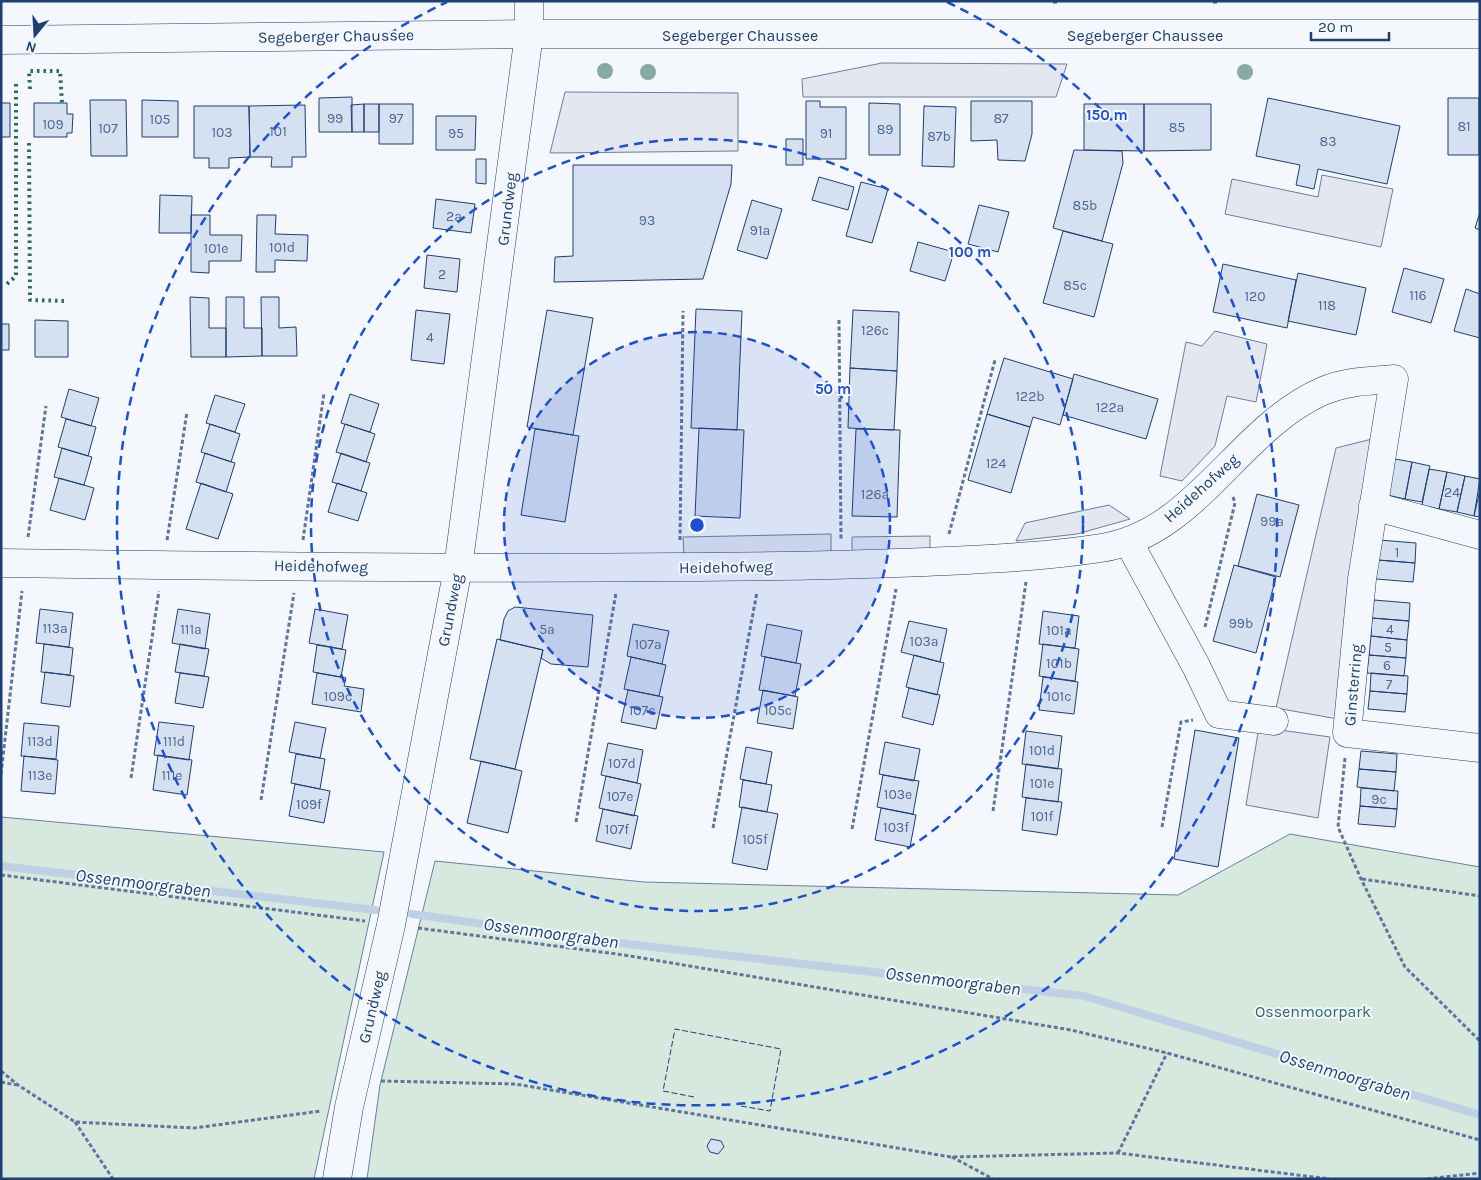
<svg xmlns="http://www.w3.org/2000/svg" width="1481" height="1180" viewBox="0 0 1481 1180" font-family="Karla,sans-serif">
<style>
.green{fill:#d7e8df;stroke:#687fa3}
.parking{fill:#e3e8f0;stroke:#687fa3}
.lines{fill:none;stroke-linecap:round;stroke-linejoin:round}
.stream{stroke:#bed0e5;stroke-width:8}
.building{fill:#d5e0f0;stroke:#1d3f73}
.minor-casing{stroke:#1d3f73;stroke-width:29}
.major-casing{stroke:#1d3f73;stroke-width:29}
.path{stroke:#5e769c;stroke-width:3;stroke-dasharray:4 2.5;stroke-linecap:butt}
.minor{stroke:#f4f7fb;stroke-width:28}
.major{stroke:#f4f7fb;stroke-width:28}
.hedge{stroke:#2c6c60;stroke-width:4;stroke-dasharray:2.5 4;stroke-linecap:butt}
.fence{stroke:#1d3f73;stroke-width:1;stroke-dasharray:6 2.5;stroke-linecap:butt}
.tree{fill:#86aba6}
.ring{fill:none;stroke:#1d4ed8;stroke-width:2.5;stroke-dasharray:9 6}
.labels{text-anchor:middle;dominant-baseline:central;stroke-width:4;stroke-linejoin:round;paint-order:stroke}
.number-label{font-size:14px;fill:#4b6792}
.street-label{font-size:16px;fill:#1d3f73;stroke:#f4f7fb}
.park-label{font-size:16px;fill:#2c6c60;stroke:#f4f7fb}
.water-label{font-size:18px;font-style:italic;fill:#1d3f73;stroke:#f4f7fb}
.centre{fill:#1d4ed8;stroke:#f4f7fb;stroke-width:2.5}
.ring-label{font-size:15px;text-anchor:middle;font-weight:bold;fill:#1d4ed8;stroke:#f4f7fb;stroke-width:4;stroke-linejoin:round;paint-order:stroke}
</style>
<rect width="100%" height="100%" fill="#f4f7fb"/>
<path class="green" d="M1,817l383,35 -70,327h-313z
M1290,834l190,33v312h-1113l13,-94 55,-224 209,21 534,13z"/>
<path class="parking" d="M882,63l185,1 -11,33h-253l-1,-18z
M565,92l173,1v58l-188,2z
M1322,175l71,14 -12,58 -156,-33 7,-35 86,18z
M1215,331l52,13 -11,58 -29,-6 -12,50 -33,35 -22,-5 26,-134 16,4z
M1376,438l-38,281 -62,-11 60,-260z
M1109,505l21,14 -53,15 -61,7 9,-18z
M831,534v18l-147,3 -1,-18z
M930,536v18h-78v-17z
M1259,727l71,10 -12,81 -72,-13z"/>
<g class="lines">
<path class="stream" d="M1,866l374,44
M412,914l215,30 457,52 396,119"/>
</g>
<path class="building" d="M352,97v35h-33v-34z
M1268,98l132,28 -13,58 -69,-15 -4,20 -18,-4 4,-20 -44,-9z
M1448,98h31v57h-31z
M90,100h36l1,56h-36z
M142,100l36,1v36h-36z
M806,101h14v6h26v52h-40z
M971,101h61v33l-7,27 -27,-1 -1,-20 -26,1z
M1,103h9v34h-9z
M34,103h33v11h6l-1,19h-5v4h-33z
M869,103l31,1v51h-31z
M364,104h15v28h-15z
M364,104v28h-12l-1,-27z
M379,104h34v40h-34z
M1084,104h60v47l-60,-1z
M1144,104h67v46l-67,1z
M305,105l1,52h-14v10h-21l1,-10h-22l-1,-51z
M194,106h55l1,51 -21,1v10h-20v-10h-15z
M924,106l32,1 -2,60 -32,-1z
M436,116h40l-1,34h-39z
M786,139h17v26h-17z
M1074,150l48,1 1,12 -21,78 -49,-13z
M476,159h10v25l-10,-1z
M573,165h159l-1,19 -28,95 -149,3 1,-25 18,-1z
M819,177l35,10 -6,23 -36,-10z
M861,182l27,7 -16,54 -26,-7z
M160,195l32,1 -1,37h-32z
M436,199l39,5 -4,29 -38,-5z
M752,200l30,9 -15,50 -30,-9z
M979,205l30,7 -11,40 -30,-8z
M1480,212v18l-5,-2z
M191,215h19v20h32l-1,26h-32v12l-18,-1z
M257,215h19l-1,19 33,1 -1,26 -32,-1v12h-19z
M1063,231l50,13 -19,73 -51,-14z
M918,242l36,10 -9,29 -35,-10z
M427,255l33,4 -3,33 -33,-4z
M1223,264l73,16 -9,48 -74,-16z
M1404,268l40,11 -13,44 -39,-11z
M1298,273l68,15 -10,47 -68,-14z
M1466,289l14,5v44l-26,-7z
M190,297l19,1v30h17v29h-35z
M226,297h18v31h18v28l-36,1z
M261,297h18v31l17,-1 1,29h-35z
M696,309l46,2 -5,119 -46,-2z
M416,310l34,4 -6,50 -33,-4z
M547,310l46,8 -20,117 -46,-8z
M853,310l46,2 -2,59 -47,-3z
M35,320l33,1v36h-33z
M1,324h8v26h-8z
M1004,358l69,21 -13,46 -27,-8 -3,10 -43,-13z
M850,368l47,3 -3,59 -46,-2z
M1074,374l84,25 -12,40 -83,-24z
M69,389l30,9 -8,28 -30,-9z
M350,394l29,10 -9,28 -29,-9z
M215,395l30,9 -10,28 -29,-9z
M987,414l43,13 -19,66 -43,-13z
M66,419l30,8 -8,29 -30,-9z
M210,424l30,10 -9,28 -30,-10z
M345,424l30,10 -9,28 -30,-10z
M699,428l45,2 -4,88 -45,-2z
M535,429l44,7 -14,86 -44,-7z
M856,429l44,1 -3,87 -45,-1z
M62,448l30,9 -8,28 -30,-8z
M205,453l30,10 -9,29 -30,-10z
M341,453l29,10 -9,28 -29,-9z
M1395,459l17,3 -7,37 -18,-4z
M1412,462l18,4 -8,36 -17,-3z
M1429,469l18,3 -8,37 -17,-4z
M1447,472l18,4 -8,36 -18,-3z
M1465,476l15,3 -6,37 -17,-4z
M59,478l35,10 -9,32 -35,-10z
M201,483l32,11 -15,45 -32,-10z
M337,483l30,10 -9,28 -30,-9z
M1480,490v27l-6,-1z
M1257,494l42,11 -19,72 -42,-11z
M1379,540l37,3 -1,20 -37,-3z
M1378,560l37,3 -2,19 -37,-3z
M1234,565l42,12 -20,76 -43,-12z
M1374,600l36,3 -1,18 -37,-3z
M515,607l78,8 -5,52 -37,-3 -10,-6 2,-8 -43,-10 4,-21 4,-8z
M40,609l33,4 -4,34 -33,-4z
M178,609l32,5 -5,35 -33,-6z
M315,609l33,6 -6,34 -33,-6z
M1043,611l36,5 -4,32 -36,-4z
M1372,618l37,3 -2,19 -36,-4z
M909,621l38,8 -7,33 -39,-10z
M633,624l36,7 -7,33 -35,-8z
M767,624l35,7 -6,32 -35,-7z
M1371,636l36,4 -1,18 -37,-3z
M497,639l46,11 -28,119 -45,-10z
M44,644l29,4 -3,27 -29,-3z
M180,644l29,5 -5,27 -29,-4z
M1043,644l36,5 -4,32 -36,-5z
M317,645l29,5 -5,27 -28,-5z
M914,655l30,8 -7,32 -31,-8z
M1369,655l37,3 -2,18 -37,-3z
M631,657l35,8 -7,31 -35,-7z
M765,657l36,7 -6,32 -36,-6z
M45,672l29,4 -4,31 -29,-4z
M180,673l29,4 -6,31 -28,-5z
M317,673l29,5 -2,8 20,3 -3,23 -49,-8z
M1371,673l37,3 -1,18 -37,-3z
M1043,677l35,5 -4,32 -35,-4z
M909,688l31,7 -7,30 -31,-8z
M628,690l35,7 -7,32 -35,-7z
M763,690l35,7 -5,32 -36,-6z
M1370,691l37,3 -2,18 -37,-3z
M159,722l35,4 -5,34 -35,-5z
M295,722l31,6 -6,30 -31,-6z
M24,723l35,3 -3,33 -35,-3z
M1195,730l44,8 -21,129 -44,-8z
M1026,731l36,5 -4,33 -36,-5z
M885,742l35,7 -6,32 -35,-7z
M608,743l35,7 -6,33 -36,-8z
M746,747l26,5 -6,32 -26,-5z
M1361,751l36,3 -1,18 -37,-3z
M296,754l29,5 -5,30 -29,-6z
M158,755l34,5 -5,35 -34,-5z
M24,756l34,4 -3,34 -34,-3z
M481,761l41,10 -14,62 -41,-10z
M1026,764l36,5 -4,33 -36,-5z
M1359,769l37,3 -2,19 -37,-4z
M883,775l36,6 -6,33 -36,-7z
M606,776l35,8 -7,32 -35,-8z
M743,780l29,5 -5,27 -28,-5z
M295,784l35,7 -6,32 -35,-7z
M1361,788l37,3 -1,18 -37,-3z
M1026,798l36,4 -5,33 -35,-5z
M1360,806l37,3 -2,18 -37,-3z
M742,807l36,7 -11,56 -35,-7z
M881,808l35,7 -6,32 -35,-7z
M603,809l35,7 -7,33 -35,-8z
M711,1139l10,2 3,6 -6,7 -8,-2 -3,-6z"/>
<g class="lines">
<g class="minor-casing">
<path id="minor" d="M1373,506l107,29
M1128,541l68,125 23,48 55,7
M1,563c226,3 452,6 678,4 82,0 165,-2 247,-5 59,-3 117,-5 175,-14 95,-14 137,-120 222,-157 23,-10 47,-10 71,-12l-32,200 -15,154 133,15
M337,1179l12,-72 42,-182 67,-357 71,-534v-33"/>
</g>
<g class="major-casing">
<path id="major" d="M1,40l528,-6h951"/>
</g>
<path class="path" d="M839,320l2,220
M949,534l46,-174
M28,537l18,-131
M167,540l20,-128
M303,540l21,-147
M680,540l3,-229
M1205,627l30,-124 -2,-6
M1345,758l-7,69 23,52 44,88 75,74
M1,774l21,-183
M131,778l28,-187
M261,800l33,-207
M993,811l33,-229
M576,822l40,-229
M1162,827l19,-105 12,-2
M713,828l44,-236
M852,829l44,-240
M1,875l364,46
M1362,879l118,17
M418,928l206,27 447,75 96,23 313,87
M1,1071l17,14 57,37 119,6 127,-17
M381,1081l134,3 436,73 167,-4 212,26
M1,1082l16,3
M75,1122l38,57
M1118,1153l49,-100
M952,1157l41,22
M1427,1179l53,-6"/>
<use href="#minor" class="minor"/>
<use href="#major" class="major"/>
<path class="hedge" d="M1055,1v3
M1215,1v6
M30,89l-1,-18h31l2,32
M29,143l1,157 35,1
M7,284l9,-8v-196"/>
<path class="fence" d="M694,1097l-31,-6 12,-62 106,20 -11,62 -29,-5"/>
</g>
<g class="tree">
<circle cx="605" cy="71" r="8"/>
<circle cx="648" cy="72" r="8"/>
<circle cx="1245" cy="72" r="8"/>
</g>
<circle cx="697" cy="525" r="193" fill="#1d4ed8" fill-opacity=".12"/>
<g class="ring">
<circle cx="697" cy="525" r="193"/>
<circle cx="697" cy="525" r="386"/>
<path d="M947 2A580 580 0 1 1 447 2"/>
</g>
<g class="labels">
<g class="number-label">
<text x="335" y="118">99</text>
<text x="396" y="118">97</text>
<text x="1001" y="118">87</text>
<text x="160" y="119">105</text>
<text x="53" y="124">109</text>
<text x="1464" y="126">81</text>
<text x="1177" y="127">85</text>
<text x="108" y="128">107</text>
<text x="885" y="129">89</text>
<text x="278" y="131">101</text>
<text x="222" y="132">103</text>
<text x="456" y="133">95</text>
<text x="826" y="133">91</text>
<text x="939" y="136">87b</text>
<text x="1328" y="141">83</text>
<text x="1085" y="205">85b</text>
<text x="454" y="216">2a</text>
<text x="647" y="220">93</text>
<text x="760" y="230">91a</text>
<text x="282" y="247">101d</text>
<text x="216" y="248">101e</text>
<text x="442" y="274">2</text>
<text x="1075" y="285">85c</text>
<text x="1418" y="295">116</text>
<text x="1255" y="296">120</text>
<text x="1327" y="305">118</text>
<text x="875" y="330">126c</text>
<text x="430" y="337">4</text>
<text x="1030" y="396">122b</text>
<text x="1110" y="407">122a</text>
<text x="996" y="463">124</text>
<text x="1452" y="492">24</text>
<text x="875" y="494">126a</text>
<text x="1272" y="521">99a</text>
<text x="1397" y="552">1</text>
<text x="1241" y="623">99b</text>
<text x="55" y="628">113a</text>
<text x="191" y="629">111a</text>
<text x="547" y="629">5a</text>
<text x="1390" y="629">4</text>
<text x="1059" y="630">101a</text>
<text x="924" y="641">103a</text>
<text x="648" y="644">107a</text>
<text x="1388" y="647">5</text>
<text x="1059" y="663">101b</text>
<text x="1387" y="665">6</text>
<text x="1389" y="684">7</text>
<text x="338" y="696">109c</text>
<text x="1059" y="696">101c</text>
<text x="642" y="710">107c</text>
<text x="778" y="710">105c</text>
<text x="40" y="741">113d</text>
<text x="174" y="741">111d</text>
<text x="1042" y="750">101d</text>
<text x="622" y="763">107d</text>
<text x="40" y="775">113e</text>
<text x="172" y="775">111e</text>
<text x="1042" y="783">101e</text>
<text x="898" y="794">103e</text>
<text x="620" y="796">107e</text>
<text x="1379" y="799">9c</text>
<text x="309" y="804">109f</text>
<text x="1042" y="816">101f</text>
<text x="896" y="827">103f</text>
<text x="617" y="829">107f</text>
<text x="755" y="839">105f</text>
</g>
<g class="street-label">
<text x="740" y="35">Segeberger Chaussee</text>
<text x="1145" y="35">Segeberger Chaussee</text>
<text transform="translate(336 36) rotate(-1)">Segeberger Chaussee</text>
<text transform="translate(507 209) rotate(-83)">Grundweg</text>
<text transform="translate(1201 488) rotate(-42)">Heidehofweg</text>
<text transform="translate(321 566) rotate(1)">Heidehofweg</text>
<text transform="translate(726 567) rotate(-1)">Heidehofweg</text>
<text transform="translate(450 610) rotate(-79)">Grundweg</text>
<text transform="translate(1353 685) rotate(-85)">Ginsterring</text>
<text transform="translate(372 1007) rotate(-77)">Grundweg</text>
</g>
<g class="park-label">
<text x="1313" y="1011">Ossenmoorpark</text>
</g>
<g class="water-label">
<text transform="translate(143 883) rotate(7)">Ossenmoorgraben</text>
<text transform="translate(551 933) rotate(8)">Ossenmoorgraben</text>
<text transform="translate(953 981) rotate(7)">Ossenmoorgraben</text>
<text transform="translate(1345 1075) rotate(17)">Ossenmoorgraben</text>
</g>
</g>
<circle cx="697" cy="525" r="8" class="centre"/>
<g class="ring-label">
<text x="1107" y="120">150 m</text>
<text x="970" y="257">100 m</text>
<text x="833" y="394">50 m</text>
</g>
<rect width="1481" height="1180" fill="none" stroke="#1d3f73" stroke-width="5"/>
<g transform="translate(35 35) rotate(198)" stroke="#f4f7fb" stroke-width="4" paint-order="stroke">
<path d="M0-4L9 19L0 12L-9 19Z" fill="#1d3f73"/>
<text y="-8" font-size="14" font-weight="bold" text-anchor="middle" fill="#1d3f73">N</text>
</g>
<path d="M1311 32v8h78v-8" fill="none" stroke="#1d3f73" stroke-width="2.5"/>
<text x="1318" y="32" font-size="15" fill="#1d3f73" stroke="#f4f7fb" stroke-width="4" paint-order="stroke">20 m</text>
</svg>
